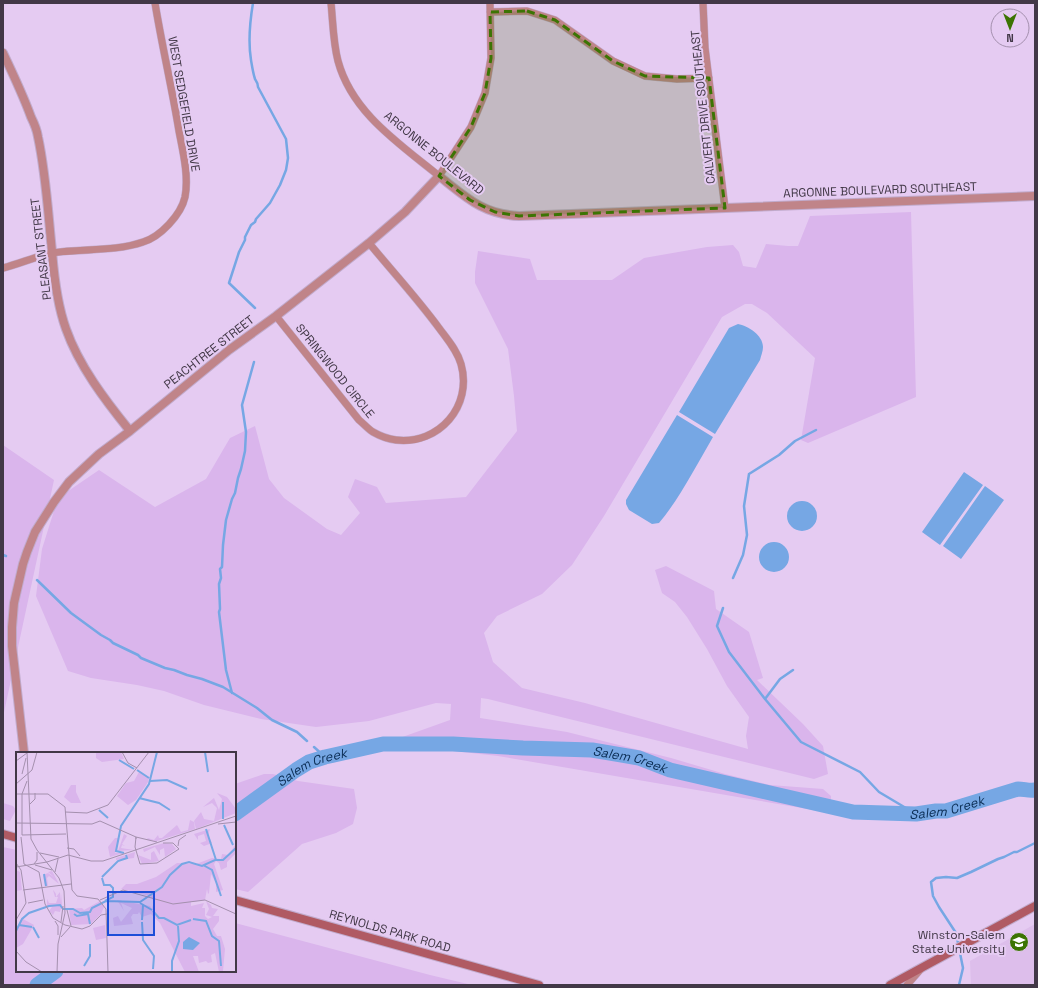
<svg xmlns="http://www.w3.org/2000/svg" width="1038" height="988" viewBox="0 0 1038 988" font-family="'Space Grotesk',sans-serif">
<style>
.built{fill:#ddbeeb}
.green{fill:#dab5ec}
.water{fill:#76a7e4}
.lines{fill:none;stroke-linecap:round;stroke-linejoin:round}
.stream{stroke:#76a7e4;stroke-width:2.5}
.river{stroke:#76a7e4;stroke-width:15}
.minor-casing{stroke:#c1abcc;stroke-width:8}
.tertiary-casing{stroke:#c1abcc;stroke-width:10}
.secondary-casing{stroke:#c1abcc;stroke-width:10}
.minor{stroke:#c08489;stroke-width:7}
.tertiary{stroke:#c08489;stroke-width:8}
.secondary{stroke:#b05a63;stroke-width:8}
.marked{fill:#3c7403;fill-opacity:0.2;stroke:#3c7403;stroke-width:3;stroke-dasharray:8 5;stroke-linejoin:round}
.labels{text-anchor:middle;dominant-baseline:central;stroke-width:4;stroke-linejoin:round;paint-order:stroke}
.street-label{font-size:12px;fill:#423847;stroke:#e5cbf2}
.poi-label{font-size:12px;fill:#423847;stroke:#e5cbf2;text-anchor:end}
.water-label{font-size:13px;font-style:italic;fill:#0b2d54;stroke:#e5cbf2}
.inset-river{fill:none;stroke:#76a7e4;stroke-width:2}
.inset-road{fill:none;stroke:#a490ae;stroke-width:1}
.view{fill:#1d4ed8;fill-opacity:0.15;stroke:#1d4ed8;stroke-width:2}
.inset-edge{fill:none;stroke:#423847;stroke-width:2}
</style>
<rect width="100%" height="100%" fill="#e5cbf2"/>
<path class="built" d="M1035,924v61h-64l-1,-24z"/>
<path class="green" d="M911,212l5,185 -108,46 -7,-3 14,-82 -48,-45 -15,-9h-7l-23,13 -118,199 -32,49 -30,29 -45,22 -13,17 9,29 29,26 63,15 163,46 -2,-13 3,-19 -22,-31 -20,-37 -20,-32 -12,-15 -13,-9 -7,-23 11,-4 48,25 2,18 33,23 14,46 -6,2 46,44 20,22 5,28 -14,5 -326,-80 -7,-1 -1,20 87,14 104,26 54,16 45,11 53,4 8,7v17l-333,-57 -80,-9 -24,-7 56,-20 1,-16 -15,-1 -67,18 -53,6 -55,-8 -57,-14 -40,-14 -27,-6 -46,-7 -23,-7 -32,-75 6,-47 16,-51 41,-28 56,37 51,-28 24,-41 25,-12 14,53 15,19 43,31 14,6 19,-22 -12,-16 7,-18 22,8 9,16 80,-6 51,-66 -3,-35 -6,-47 -33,-66v-11l3,-21 52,8 7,21h75l32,-22 63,-11 26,-2 6,7 4,14 13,2 10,-24 22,2h10l12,-30z
M3,445l51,35 -51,237z
M264,774h9l25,7 56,8 3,19 -4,16 -17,9 -34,11 -54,48 -13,-3v-105z
M3,803l10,3 3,4 -6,11 -7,-2z
M3,847l14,3v121h218v-48l195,52 42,10h-469z"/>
<path class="water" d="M738,324c10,2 25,11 25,23 0,4 -2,9 -3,13l-45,74 -36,-22 50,-84z
M677,415l36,22c-17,29 -33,61 -54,86l-7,1 -23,-14 -3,-6v-4z
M964,472l19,13 -43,60 -18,-13z
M985,486l19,14 -43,59 -18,-13z
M787 516a15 15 0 1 1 30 0a15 15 0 1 1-30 0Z
M759 557a15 15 0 1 1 30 0a15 15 0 1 1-30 0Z"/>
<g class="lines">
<path class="stream" d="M253,3c-3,18 -5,39 -2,57 1,6 2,13 4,19 2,3 3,5 3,8l28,52 2,19 -2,12 -6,15 -10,18 -14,16 -1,3 -4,3 -6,12v3l-6,12 -10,31 26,25
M3,555l3,1
M733,578l10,-23 4,-20 -3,-29 5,-32 30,-19 16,-14 21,-11
M37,580l34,33 30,22 9,5 3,3 25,12 3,3 24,10 9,2 13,5 15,4 21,8 34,21 15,12 25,12 10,9
M723,608l-6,18 12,26 36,47
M793,670l-13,9 -15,20 36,43 59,30 19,20 37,22
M232,693l-6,-23 -7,-58 1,-3 -1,-25 2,-6 -1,-9 2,-2 1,-22 3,-25 6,-21 3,-6 3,-15 3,-9 4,-18 1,-19 -4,-27 12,-43
M314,747l11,10
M959,985l4,-17 -7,-35 -17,-26 -6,-11 -2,-14 5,-4 10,-1 11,1 14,-6 27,-13 6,-2 10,-5h3l18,-9"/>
<g class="river">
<path id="s1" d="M235,814l61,-44 13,-8 16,-5 58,-13h70l70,4 69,2 47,8 31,12 183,42 63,2 20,-3h10l72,-22c6,0 11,2 17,1"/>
<path d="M37,985l19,-14"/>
</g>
<g class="minor-casing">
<path id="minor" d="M331,3c2,19 2,39 7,58 14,52 62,83 101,115l32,-49 14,-34 6,-35 -1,-55
M703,3l2,45 20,160
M490,12l37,-1 28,9 58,41 32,15 32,3 32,-1
M3,268c16,-4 34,-12 49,-15 30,-5 62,-1 91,-11 17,-5 38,-27 42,-45 4,-21 -2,-45 -6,-66 -7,-43 -17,-85 -24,-128
M276,316l83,104c5,4 9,9 14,12 7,4 15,7 23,8 43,5 77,-34 65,-76 -4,-14 -14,-25 -22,-36 -22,-30 -47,-57 -70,-85
M907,985l13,-15"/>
</g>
<g class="tertiary-casing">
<path id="tertiary" d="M3,53c10,21 20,42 28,64 3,6 6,13 7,20 8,37 10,76 14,114 2,26 5,53 14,78 13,37 39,71 64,102
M24,753l-12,-107v-19l2,-24 9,-39 4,-12 8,-20 19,-30 15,-20 30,-28 31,-23 99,-81 47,-34 93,-73 36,-31 34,-36c27,21 43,38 80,40l516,-20"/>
</g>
<g class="secondary-casing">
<path id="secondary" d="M3,834l14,4
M235,900l304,85
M890,985l145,-79"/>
</g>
<use href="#minor" class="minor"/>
<use href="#tertiary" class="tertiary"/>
<use href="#secondary" class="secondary"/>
</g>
<path class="marked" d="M527,11l28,9 58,41 32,15 64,2 16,130 -206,8 -24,-4 -25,-12 -31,-24 32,-49 14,-34 6,-35 -1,-46z"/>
<defs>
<g id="university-disc" transform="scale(1)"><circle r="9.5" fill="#3c7403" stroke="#e5cbf2"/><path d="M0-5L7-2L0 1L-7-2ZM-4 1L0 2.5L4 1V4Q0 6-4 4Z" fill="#fff"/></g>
</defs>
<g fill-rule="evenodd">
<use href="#university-disc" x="1019" y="942"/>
</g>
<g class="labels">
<g class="street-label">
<text transform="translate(184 104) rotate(80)">WEST SEDGEFIELD DRIVE</text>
<text transform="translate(703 107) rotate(-96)">CALVERT DRIVE SOUTHEAST</text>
<text transform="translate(434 153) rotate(39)">ARGONNE BOULEVARD</text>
<text transform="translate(880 190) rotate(-2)">ARGONNE BOULEVARD SOUTHEAST</text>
<text transform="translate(41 249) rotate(-97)">PLEASANT STREET</text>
<text transform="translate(209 352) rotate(-38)">PEACHTREE STREET</text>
<text transform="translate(335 371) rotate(51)">SPRINGWOOD CIRCLE</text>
<text transform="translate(390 931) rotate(16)">REYNOLDS PARK ROAD</text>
</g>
<g class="poi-label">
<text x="1005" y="935">Winston-Salem<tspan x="1005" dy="14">State University</tspan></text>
</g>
<g class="water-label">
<text stroke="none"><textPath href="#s1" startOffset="415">Salem Creek</textPath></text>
<text stroke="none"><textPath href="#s1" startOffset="91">Salem Creek</textPath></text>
<text stroke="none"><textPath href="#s1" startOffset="739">Salem Creek</textPath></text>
</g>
</g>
<g transform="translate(16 752)">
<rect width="220" height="220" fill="#e5cbf2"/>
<path d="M80,0h25l3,7 -22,3 -6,-4zM123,20l10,6 -1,4 -12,18 -8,5 -11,-9 9,-13 8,-2zM55,33h5v7l5,11h-10l-7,-6zM201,41l10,4 9,12v4l-40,16 -2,-8 7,-9 3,7 10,2 3,-13 -5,-5 -9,4 11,-9 5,12 3,-11zM174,68l4,2 1,7 -38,12 -11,-1 2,-2 6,2 4,-5 1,3h3l15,-13 4,7 7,-2zM194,77l-2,6 4,8 -8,3 -4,-3 6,-2 -2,-7 -6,2v4l-4,-6zM108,82l3,2 -5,8 3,2 -3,-1 -1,3 13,2 -16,1zM99,86h4l-4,15h8l-13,4 -2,-10zM148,91l8,1 4,5 -11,8 -1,-9 -4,2v5l-5,-8 -11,5 -1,-3zM220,92v9l-9,9v5l-6,3 -2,-7 -3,-2 -2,3 9,26 -7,2v-9l-5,-9 -2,19 -1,1 -1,-5 -2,11 -14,2v4l13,-3 -2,5h3v8l3,3 4,-2 -6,-2 3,-6 -3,-8 5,4 1,3 6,1 -5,7h6v5l-6,8 4,7h4l4,13 -2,22 -4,1 -4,-19 -4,2 1,7 -4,1 -2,-2 -7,2 -1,-7h-5l6,16h-14l-25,-49 -9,-9 -9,3 -3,-5 -1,2h-5l-2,3 2,7 -19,2 -1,-8 5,-2 3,6 11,-14 -11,-5 3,8 -7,-11 33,6 2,3 2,-8 -4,-5 -29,-7 5,-5h11l19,-7 21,-14 19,1 16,-6 9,1 1,-5 6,1zM138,99l5,10 -17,3 -4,-9 13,5v-7zM119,100l-1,6 -18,2v-2zM0,118l4,2 2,18 -6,1zM36,119l7,13 -10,-8 -2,2 1,8h-3l-2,-11 5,-2 7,5 -7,-6zM37,138l1,1 2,3v3l4,-5v10l1,-9 1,12 -2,7 -5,-1 -2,4 -4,-4 3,-4h-5v-8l2,4h7l2,-6h-3zM84,149l4,6 -3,7 -10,10 -20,1 -2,-16 13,-1 2,2zM7,167l11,6 -11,19 -7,4v-17zM89,169l1,17 -10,2 -3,-12 12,-3z" fill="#dab5ec"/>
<path d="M173,185l11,6 -7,7 -10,-1v-7z" fill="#76a7e4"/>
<path class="inset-river" d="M189,0l3,20M103,8l15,9M121,18l12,8M134,29l17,-1 20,9M123,46l20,5 11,7M207,50v17M83,58l9,8M208,73l9,20M190,77l10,31M108,101l-8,-2 5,-25 28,-42 8,-32M187,113l9,5 9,26M28,122l2,12M86,125l16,-16 9,-3 -1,-3M86,126l2,7h6l3,3v9l-8,4M124,151l12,7M137,159l6,7h5l13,7 14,-5M58,162l3,2 11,-2 2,10M177,167l13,2 6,15 7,5 2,25M126,168l1,-15M126,170l1,18 11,16 -1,13M3,173l13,2M17,175l6,11M0,179l6,-12 7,-6 20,-7 11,-1 3,4h10l7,4 10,-1 2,-4 14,-7 34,1 22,-15 8,-12 12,-11 7,-2 13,4 13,-6h8l13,-12M68,214l6,-10v-12M156,220v-11l7,-20 -1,-15"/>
<path class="inset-road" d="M11,0l4,87 6,11 22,28 5,13 1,22 -7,31 -1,28M106,0l6,11 9,5M0,9l11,-8M6,22l4,-16M0,32l16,-14 5,-18M0,42h32l17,13 7,83 5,6 21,3 8,10 2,63M6,42l5,-13M14,52l5,-5v-6M49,60l22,1 21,-8 41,-53M0,71l76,1 8,-3 36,16v2M202,72l18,-2M6,83l44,-1M6,83v-41M5,85l3,27 15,8 6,32 8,14 12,7 17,4 8,-3 11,-11 6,-1M120,85l-1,10 5,17 17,-1 22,-14M120,85l21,5M147,91h10l6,6M162,94l1,-6 7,-5M51,96l7,1 6,7M24,101l19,4M0,111l5,7 5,33M18,112l3,-4v-8M19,113l17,5M0,115l31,-5 21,-7 23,6h12l133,-45M39,120l3,-13M7,138l48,-6M84,148l23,-10 50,14 32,-4 31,14M12,151l15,-3M51,158l4,16M0,168l10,-17M39,169l3,5v9M45,170l2,-16M45,185l9,-10M0,199l10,11 16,10"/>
<path class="view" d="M92,140h46v43h-46z"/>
<rect width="220" height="220" class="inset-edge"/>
</g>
<rect width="1038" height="988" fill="none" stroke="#423847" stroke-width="8"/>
<g transform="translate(1010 28) rotate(180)"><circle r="19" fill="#e5cbf2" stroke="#a490ae"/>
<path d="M0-3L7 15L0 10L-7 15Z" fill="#3c7403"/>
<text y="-6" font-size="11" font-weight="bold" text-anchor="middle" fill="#423847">N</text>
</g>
</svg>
